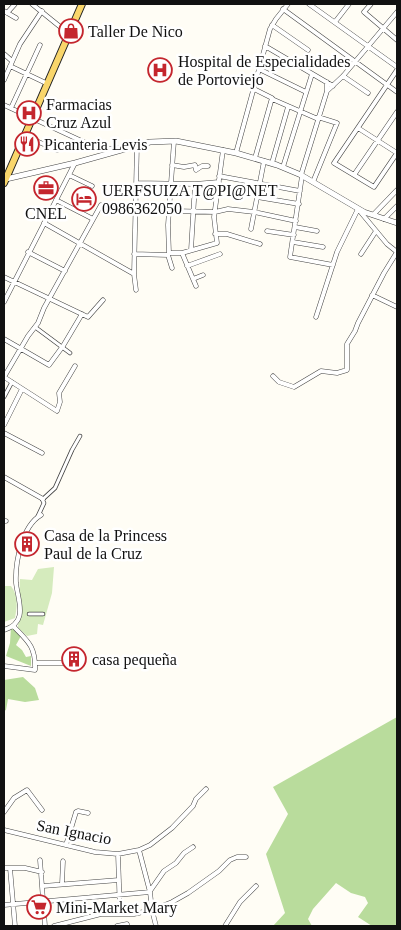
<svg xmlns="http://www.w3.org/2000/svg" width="401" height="930" viewBox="0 0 401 930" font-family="'Times New Roman',serif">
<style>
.green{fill:#d5ebbd}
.forest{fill:#b9dc9c}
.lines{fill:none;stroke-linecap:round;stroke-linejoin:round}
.pedestrian-casing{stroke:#444;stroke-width:4.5}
.minor-casing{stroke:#444;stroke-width:5}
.tertiary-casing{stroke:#444;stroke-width:6}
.primary-casing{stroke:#222;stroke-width:8}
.pedestrian{stroke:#fff;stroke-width:3}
.minor{stroke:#fff;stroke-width:4}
.tertiary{stroke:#fff;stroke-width:5}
.primary{stroke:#f9d66b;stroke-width:6}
.labels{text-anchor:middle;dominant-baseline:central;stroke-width:5;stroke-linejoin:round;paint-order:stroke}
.poi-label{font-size:16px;fill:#111;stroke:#fff;text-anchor:start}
.street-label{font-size:16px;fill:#111;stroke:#fff}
</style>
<rect width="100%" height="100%" fill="#fffdf5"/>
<path class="green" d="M54,567l-2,26 -9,32 -5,-1 -1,10 -10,2 -9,-8 2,-49 12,1 6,-11z
M5,586h6c8,11 6,20 4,32l-11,4z"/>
<path class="forest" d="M11,627l11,7 -6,11 6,5 4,7 5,-1v10l-25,-10 4,-13z
M23,677l12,11 4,12 -14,2 -17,-3 -2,11 -2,1v-31z
M397,717v209h-25l-14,-9 10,-14 -3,-6 -14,-4 -15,-10 -23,26 -5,10 4,7h-39l12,-13 -19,-59 22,-40 -15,-27z"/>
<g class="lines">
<g class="pedestrian-casing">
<path id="pedestrian" d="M35,327l35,26
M4,397l8,-15
M43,499l12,-11 17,-38 8,-14
M38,516l6,-13 -2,-4
M29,614h14"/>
</g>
<g class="minor-casing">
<path id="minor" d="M32,4l37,30
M309,4l88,63
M371,4l-7,8 33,28
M283,9l114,83
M4,11l12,7
M7,13l8,-9
M335,22l14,-18
M272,25l36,25
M265,46l68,40
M4,54l8,7
M10,66l38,18
M259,69l47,23
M397,70l-63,93 40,24 23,-34
M343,76l25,17
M4,80l16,-36 22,-33
M254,89l18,9 -17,60
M327,91l16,-15 54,-64
M272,99l46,20
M4,105l95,44 23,-1
M11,108l29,-63
M358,128l39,25
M25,136l32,14
M236,153l34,-124 6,-10 12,-15
M272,163l16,-56
M172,165l12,2 11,-2 1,5 6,-4h6
M283,167l29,-93
M69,175l23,11
M301,175l26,-84v-9
M354,175l43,-63
M219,176l81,15
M302,176l-12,81 43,8
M313,182l24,-59 -19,-6
M136,183l59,1 24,-2
M257,197l42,7
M56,200l37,19
M135,210l80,2 13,-3 26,3 42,9
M373,215l24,-25
M384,219l13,-13
M44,223l90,51
M295,227l22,4
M251,229l13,-68
M267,231l27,4
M215,234h12l33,10
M293,242l30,5
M191,250l4,-66
M28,252l37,19
M169,253l-1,-28 6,-84
M182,253l14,33
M134,254l34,1 1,-2h13l35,-10 -3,-26 9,-67
M361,254l15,-23
M168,255l4,13
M187,266l33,-12
M4,277l84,40 15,-17
M193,279l10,-4
M136,290l-2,-16 3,-129
M372,295l25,12
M4,302l71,-139
M316,317l21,-65 21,-43 29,35 10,8
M4,339l45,26 14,-19 19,-32
M273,376l6,6 15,5 27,-16 16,2 10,-3v-26l8,-13 3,-8 26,-50 13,-21
M4,377l24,-41 10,-13 6,-15 57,-103 5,2
M4,377l53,34 3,-9 -1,-9 16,-27
M4,425l18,-36
M4,433l38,20
M4,477l39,22
M4,521h2
M4,630c25,-8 14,-29 12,-47 -1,-21 6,-57 25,-68
M35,663h29
M4,666l31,4c1,-23 -7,-29 -22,-44
M4,812l10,-14 13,-8 15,20
M4,830l91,22 23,2 21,-4 11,-5 22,-17 21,-22 3,-7 10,-10
M66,845l10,-33 2,-1 10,2
M139,850l11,42 2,18 4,16
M118,854l2,59
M40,860l5,66
M4,868h21l17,4
M10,868l5,58
M62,884l1,-23
M43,886l76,-6
M150,891l14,-20 12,-8 8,-10 9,-6
M4,905l146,-13
M54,926l47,-12h33l18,-4 20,-8 16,-9 31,-22 11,-11 7,-3h9
M117,926l10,-2v2
M225,926l15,-24 16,-16"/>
</g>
<g class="tertiary-casing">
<path id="tertiary" d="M6,179l69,-16 75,-21 26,-1 60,12 41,12 24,10 63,37 33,11"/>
</g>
<g class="primary-casing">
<path id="primary" d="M4,183l78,-179"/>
</g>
<use href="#pedestrian" class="pedestrian"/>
<use href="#minor" class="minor"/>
<use href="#tertiary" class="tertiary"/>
<use href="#primary" class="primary"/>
</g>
<defs>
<g id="shop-ring" transform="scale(1.25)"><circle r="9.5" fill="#fff" stroke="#c4262e" stroke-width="1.5"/><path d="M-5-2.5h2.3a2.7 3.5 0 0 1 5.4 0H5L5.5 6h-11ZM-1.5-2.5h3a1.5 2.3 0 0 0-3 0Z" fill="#c4262e"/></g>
<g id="hospital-ring" transform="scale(1.25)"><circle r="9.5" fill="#fff" stroke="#c4262e" stroke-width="1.5"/><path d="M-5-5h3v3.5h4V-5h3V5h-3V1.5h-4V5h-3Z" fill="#c4262e"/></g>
<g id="restaurant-ring" transform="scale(1.25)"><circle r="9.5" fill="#fff" stroke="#c4262e" stroke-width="1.5"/><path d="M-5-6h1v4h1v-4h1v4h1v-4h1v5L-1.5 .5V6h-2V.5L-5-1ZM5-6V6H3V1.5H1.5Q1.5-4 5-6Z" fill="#c4262e"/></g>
<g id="office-ring" transform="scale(1.25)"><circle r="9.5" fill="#fff" stroke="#c4262e" stroke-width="1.5"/><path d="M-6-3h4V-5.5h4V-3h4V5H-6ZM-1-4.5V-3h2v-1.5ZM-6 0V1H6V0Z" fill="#c4262e"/></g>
<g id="hotel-ring" transform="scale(1.25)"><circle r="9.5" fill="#fff" stroke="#c4262e" stroke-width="1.5"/><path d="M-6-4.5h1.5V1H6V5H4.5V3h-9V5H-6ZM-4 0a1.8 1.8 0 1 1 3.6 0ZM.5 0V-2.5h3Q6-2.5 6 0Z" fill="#c4262e"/></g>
<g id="building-ring" transform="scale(1.25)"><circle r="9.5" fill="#fff" stroke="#c4262e" stroke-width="1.5"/><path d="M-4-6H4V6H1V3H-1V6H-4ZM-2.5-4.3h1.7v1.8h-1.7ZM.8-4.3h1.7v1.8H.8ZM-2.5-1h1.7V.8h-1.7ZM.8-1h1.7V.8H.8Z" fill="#c4262e"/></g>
<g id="supermarket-ring" transform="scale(1.25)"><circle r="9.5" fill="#fff" stroke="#c4262e" stroke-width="1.5"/><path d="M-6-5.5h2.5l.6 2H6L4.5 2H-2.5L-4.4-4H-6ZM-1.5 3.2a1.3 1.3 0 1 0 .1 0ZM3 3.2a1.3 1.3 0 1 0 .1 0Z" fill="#c4262e"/></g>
</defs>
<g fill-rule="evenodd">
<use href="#shop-ring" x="71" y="31"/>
<use href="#hospital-ring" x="160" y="70"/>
<use href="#hospital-ring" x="29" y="113"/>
<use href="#restaurant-ring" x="27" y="144"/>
<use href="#office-ring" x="46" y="188"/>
<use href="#hotel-ring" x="84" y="199"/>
<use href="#building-ring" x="27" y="544"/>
<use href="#building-ring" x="74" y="659"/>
<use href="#supermarket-ring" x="39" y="907"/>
</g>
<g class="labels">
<g class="poi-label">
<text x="88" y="31">Taller De Nico</text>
<text x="178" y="61">Hospital de Especialidades<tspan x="178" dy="18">de Portoviejo</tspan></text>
<text x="46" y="104">Farmacias<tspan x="46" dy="18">Cruz Azul</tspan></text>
<text x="44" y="144">Picanteria Levis</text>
<text x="102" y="190">UERFSUIZA T@PI@NET<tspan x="102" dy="18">0986362050</tspan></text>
<text x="46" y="213" text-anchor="middle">CNEL</text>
<text x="44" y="535">Casa de la Princess<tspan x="44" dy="18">Paul de la Cruz</tspan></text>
<text x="92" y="659">casa pequeña</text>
<text x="56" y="907">Mini-Market Mary</text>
</g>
<g class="street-label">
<text transform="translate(74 832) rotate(11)">San Ignacio</text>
</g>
</g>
<rect width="401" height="930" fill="none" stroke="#111111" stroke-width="10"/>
</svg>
